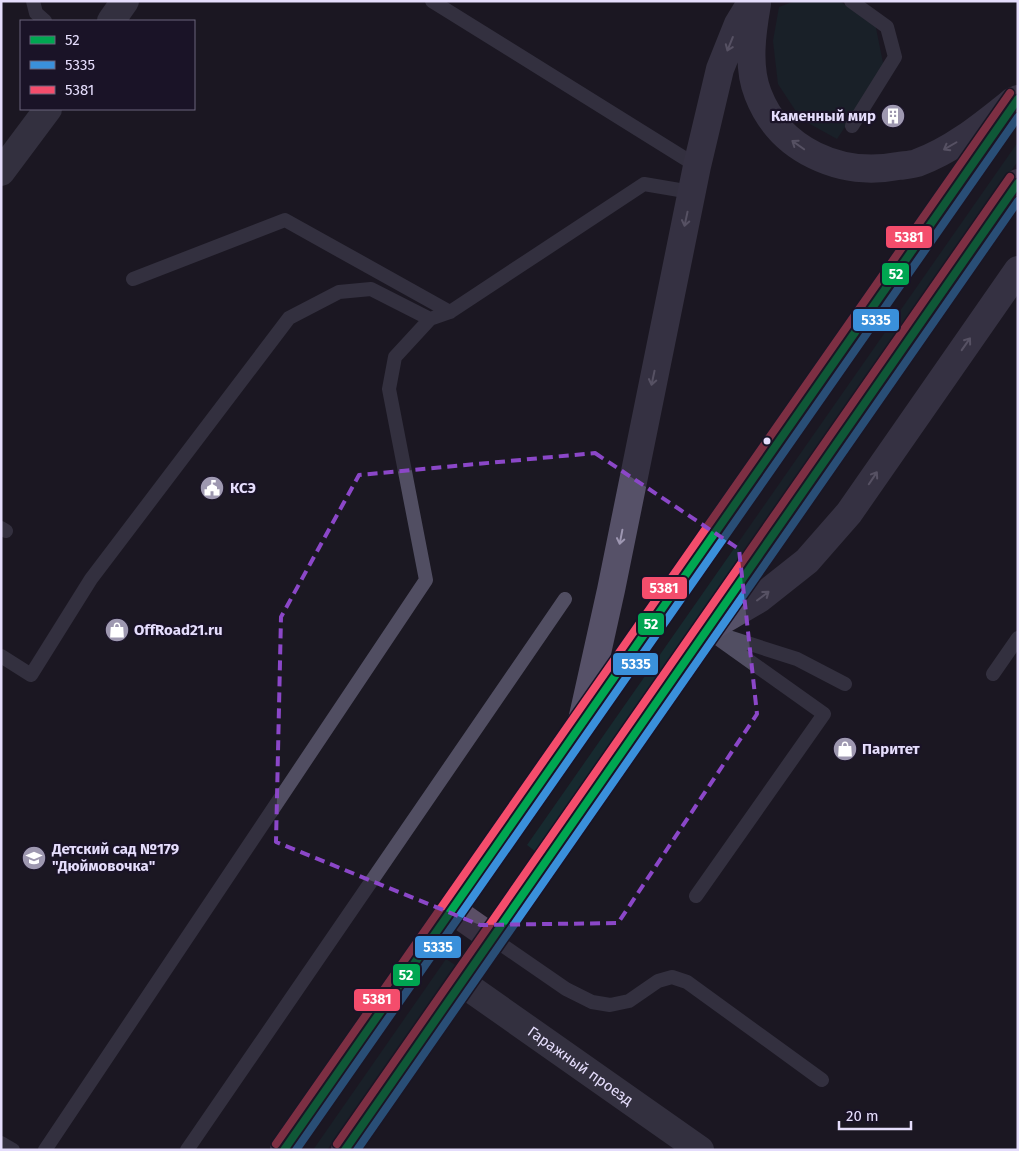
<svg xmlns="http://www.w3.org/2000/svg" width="1019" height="1151" viewBox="0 0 1019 1151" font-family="'Fira Sans',sans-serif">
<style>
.green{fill:#172a2f}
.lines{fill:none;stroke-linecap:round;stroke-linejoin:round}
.lane{stroke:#514e62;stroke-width:14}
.street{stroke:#514e62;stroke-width:28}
.secondary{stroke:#565168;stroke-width:28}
.primary{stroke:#5b4f66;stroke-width:28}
.bus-1-casing{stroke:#1a1327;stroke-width:11}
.bus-2-casing{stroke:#1a1327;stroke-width:11}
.bus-3-casing{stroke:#1a1327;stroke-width:11}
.bus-1{stroke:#00a651;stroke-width:8}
.bus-2{stroke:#3a90db;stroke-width:8}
.bus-3{stroke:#f44d6c;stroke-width:8}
.oneway{stroke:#9e97b2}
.marked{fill:none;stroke:#8b47c8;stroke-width:4;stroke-dasharray:10 6;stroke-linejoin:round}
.bus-dot{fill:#e5ddfc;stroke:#1a1327;stroke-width:2}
.labels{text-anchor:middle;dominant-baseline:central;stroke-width:4.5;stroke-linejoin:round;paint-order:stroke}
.poi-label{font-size:15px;font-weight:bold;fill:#e5ddfc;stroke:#1a1327;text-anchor:start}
.street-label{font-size:15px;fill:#e5ddfc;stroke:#1a1327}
.line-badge{stroke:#1a1327;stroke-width:2}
.badge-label{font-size:14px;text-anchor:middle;font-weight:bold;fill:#fff}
</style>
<rect width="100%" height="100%" fill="#1b1822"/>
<path class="green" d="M795,1h44l36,22 9,45 -47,71 -36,-20 -23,-35 -5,-43 6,-34z
M1018,142v19l-482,691 -9,-7z
M446,959l9,6 -128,185h-14z"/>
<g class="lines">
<path class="lane" d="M33,1l3,12 9,8
M432,1l265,165
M851,1l36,26 8,30 -43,69
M133,279l152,-59 165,92
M1,528l5,3
M719,634l78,25 48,25
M1,656l30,19 60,-96 198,-261 50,-26 32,-3 59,30
M993,674l25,-36
M696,896l128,-182 -118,-84
M492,938l74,51 26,13 18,3 19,-4 29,-20 14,-4 15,5 135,98
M1,1143l12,7
M45,1150l381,-570 -37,-191 6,-32 35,-38 20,-7 194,-128 47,8
M187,1150l378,-551"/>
<g class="street">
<path d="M111,21l14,-20"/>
<path d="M1,172l47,-63"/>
<path id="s1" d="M461,982l239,168"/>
</g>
<path class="secondary" d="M757,4c-5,28 -10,63 1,90 22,57 83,83 140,72 6,-1 13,-1 19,-3 36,-13 66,-38 96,-62
M706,630l53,-31 48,-38 42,-48 169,-243
M581,725l30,-135 86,-424 23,-97 18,-45 14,-23"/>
<path class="primary" d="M452,910l40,28
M284,1150l734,-1051
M345,1150l673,-967"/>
<g class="bus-1-casing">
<path id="bus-1" d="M284,1150l734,-1051
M345,1150l673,-967"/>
</g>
<g class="bus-2-casing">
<path id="bus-2" d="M296,1150l722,-1033
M357,1150l661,-949"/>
</g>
<g class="bus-3-casing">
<path id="bus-3" d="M276,1144l734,-1051
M337,1144l673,-967"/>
</g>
<use href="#bus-1" class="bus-1"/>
<use href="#bus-2" class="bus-2"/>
<use href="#bus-3" class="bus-3"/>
</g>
<defs><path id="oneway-shaft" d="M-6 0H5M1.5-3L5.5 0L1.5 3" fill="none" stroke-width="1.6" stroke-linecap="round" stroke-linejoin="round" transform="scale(1.25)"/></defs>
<g class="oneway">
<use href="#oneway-shaft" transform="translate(730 44) rotate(112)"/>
<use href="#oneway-shaft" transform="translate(798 145) rotate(-145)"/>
<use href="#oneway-shaft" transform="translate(950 146) rotate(150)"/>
<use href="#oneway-shaft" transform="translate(686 219) rotate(102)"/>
<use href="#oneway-shaft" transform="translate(966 344) rotate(-55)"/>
<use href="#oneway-shaft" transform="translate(653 378) rotate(102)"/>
<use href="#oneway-shaft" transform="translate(873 478) rotate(-56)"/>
<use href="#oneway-shaft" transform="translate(621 537) rotate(101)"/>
<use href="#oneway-shaft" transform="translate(763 596) rotate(-37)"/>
</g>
<path d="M0 0H1019V1151H0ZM595,453l144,96 18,165 -139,209 -138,2 -204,-83 5,-225 78,-142z" fill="#1b1822" fill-opacity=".55" fill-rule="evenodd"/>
<path class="marked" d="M595,453l144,96 18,165 -139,209 -138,2 -204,-83 5,-225 78,-142z"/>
<defs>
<g id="building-disc" transform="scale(1.25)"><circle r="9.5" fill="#9e98b0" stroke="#1a1327"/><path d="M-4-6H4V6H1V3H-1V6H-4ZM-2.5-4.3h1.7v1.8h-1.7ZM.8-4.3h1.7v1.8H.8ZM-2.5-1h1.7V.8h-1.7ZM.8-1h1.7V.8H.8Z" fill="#fff"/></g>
<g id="civic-disc" transform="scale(1.25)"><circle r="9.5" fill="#9e98b0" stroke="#1a1327"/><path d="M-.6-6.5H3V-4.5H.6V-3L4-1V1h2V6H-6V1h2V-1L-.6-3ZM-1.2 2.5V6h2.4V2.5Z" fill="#fff"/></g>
<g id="shop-disc" transform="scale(1.25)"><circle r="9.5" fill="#9e98b0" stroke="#1a1327"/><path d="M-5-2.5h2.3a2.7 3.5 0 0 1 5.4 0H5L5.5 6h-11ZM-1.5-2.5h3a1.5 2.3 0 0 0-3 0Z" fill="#fff"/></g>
<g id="school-disc" transform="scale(1.25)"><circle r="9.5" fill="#9e98b0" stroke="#1a1327"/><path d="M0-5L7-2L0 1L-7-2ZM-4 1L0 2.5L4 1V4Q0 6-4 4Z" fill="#fff"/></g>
</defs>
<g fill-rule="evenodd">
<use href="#building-disc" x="893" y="116"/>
<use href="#civic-disc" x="212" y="488"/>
<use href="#shop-disc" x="117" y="630"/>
<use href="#shop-disc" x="845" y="749"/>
<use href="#school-disc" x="34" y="858"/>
</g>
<circle class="bus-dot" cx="767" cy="441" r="4.5"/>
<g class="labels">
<g class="poi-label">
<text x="876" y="116" text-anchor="end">Каменный мир</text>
<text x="230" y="488">КСЭ</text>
<text x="134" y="630">OffRoad21.ru</text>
<text x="862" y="749">Паритет</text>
<text x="52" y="849">Детский сад №179<tspan x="52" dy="17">"Дюймовочка"</tspan></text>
</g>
<g class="street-label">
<text stroke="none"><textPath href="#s1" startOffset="146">Гаражный проезд</textPath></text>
</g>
</g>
<g class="line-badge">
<rect x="885" y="225" width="48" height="24" rx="5" fill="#f44d6c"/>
<rect x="881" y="262" width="29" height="24" rx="5" fill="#00a651"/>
<rect x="852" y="308" width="48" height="24" rx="5" fill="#3a90db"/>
<rect x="641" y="576" width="47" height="24" rx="5" fill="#f44d6c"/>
<rect x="637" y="612" width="28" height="24" rx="5" fill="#00a651"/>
<rect x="612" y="652" width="47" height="24" rx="5" fill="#3a90db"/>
<rect x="414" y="935" width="48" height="24" rx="5" fill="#3a90db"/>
<rect x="392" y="963" width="29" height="24" rx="5" fill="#00a651"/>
<rect x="353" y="988" width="48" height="24" rx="5" fill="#f44d6c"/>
</g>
<g class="badge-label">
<text x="909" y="242">5381</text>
<text x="896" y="279">52</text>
<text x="876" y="325">5335</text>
<text x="664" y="593">5381</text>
<text x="651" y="629">52</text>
<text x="636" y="669">5335</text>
<text x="438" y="952">5335</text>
<text x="406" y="980">52</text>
<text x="377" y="1004">5381</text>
</g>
<rect width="1019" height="1151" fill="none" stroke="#e5ddfc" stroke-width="5"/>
<rect x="20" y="20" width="175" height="90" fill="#1a1327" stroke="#6b647c"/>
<rect x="30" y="36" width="25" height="8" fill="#00a651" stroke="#6b647c"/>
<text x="65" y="45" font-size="15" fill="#e5ddfc">52</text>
<rect x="30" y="61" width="25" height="8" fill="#3a90db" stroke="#6b647c"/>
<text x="65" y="70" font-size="15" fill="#e5ddfc">5335</text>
<rect x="30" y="86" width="25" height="8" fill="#f44d6c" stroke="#6b647c"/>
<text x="65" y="95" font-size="15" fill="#e5ddfc">5381</text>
<path d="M839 1121v8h72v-8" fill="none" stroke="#e5ddfc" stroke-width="2.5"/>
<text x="846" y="1121" font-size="15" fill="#e5ddfc" stroke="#1a1327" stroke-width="4" paint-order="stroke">20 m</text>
</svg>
